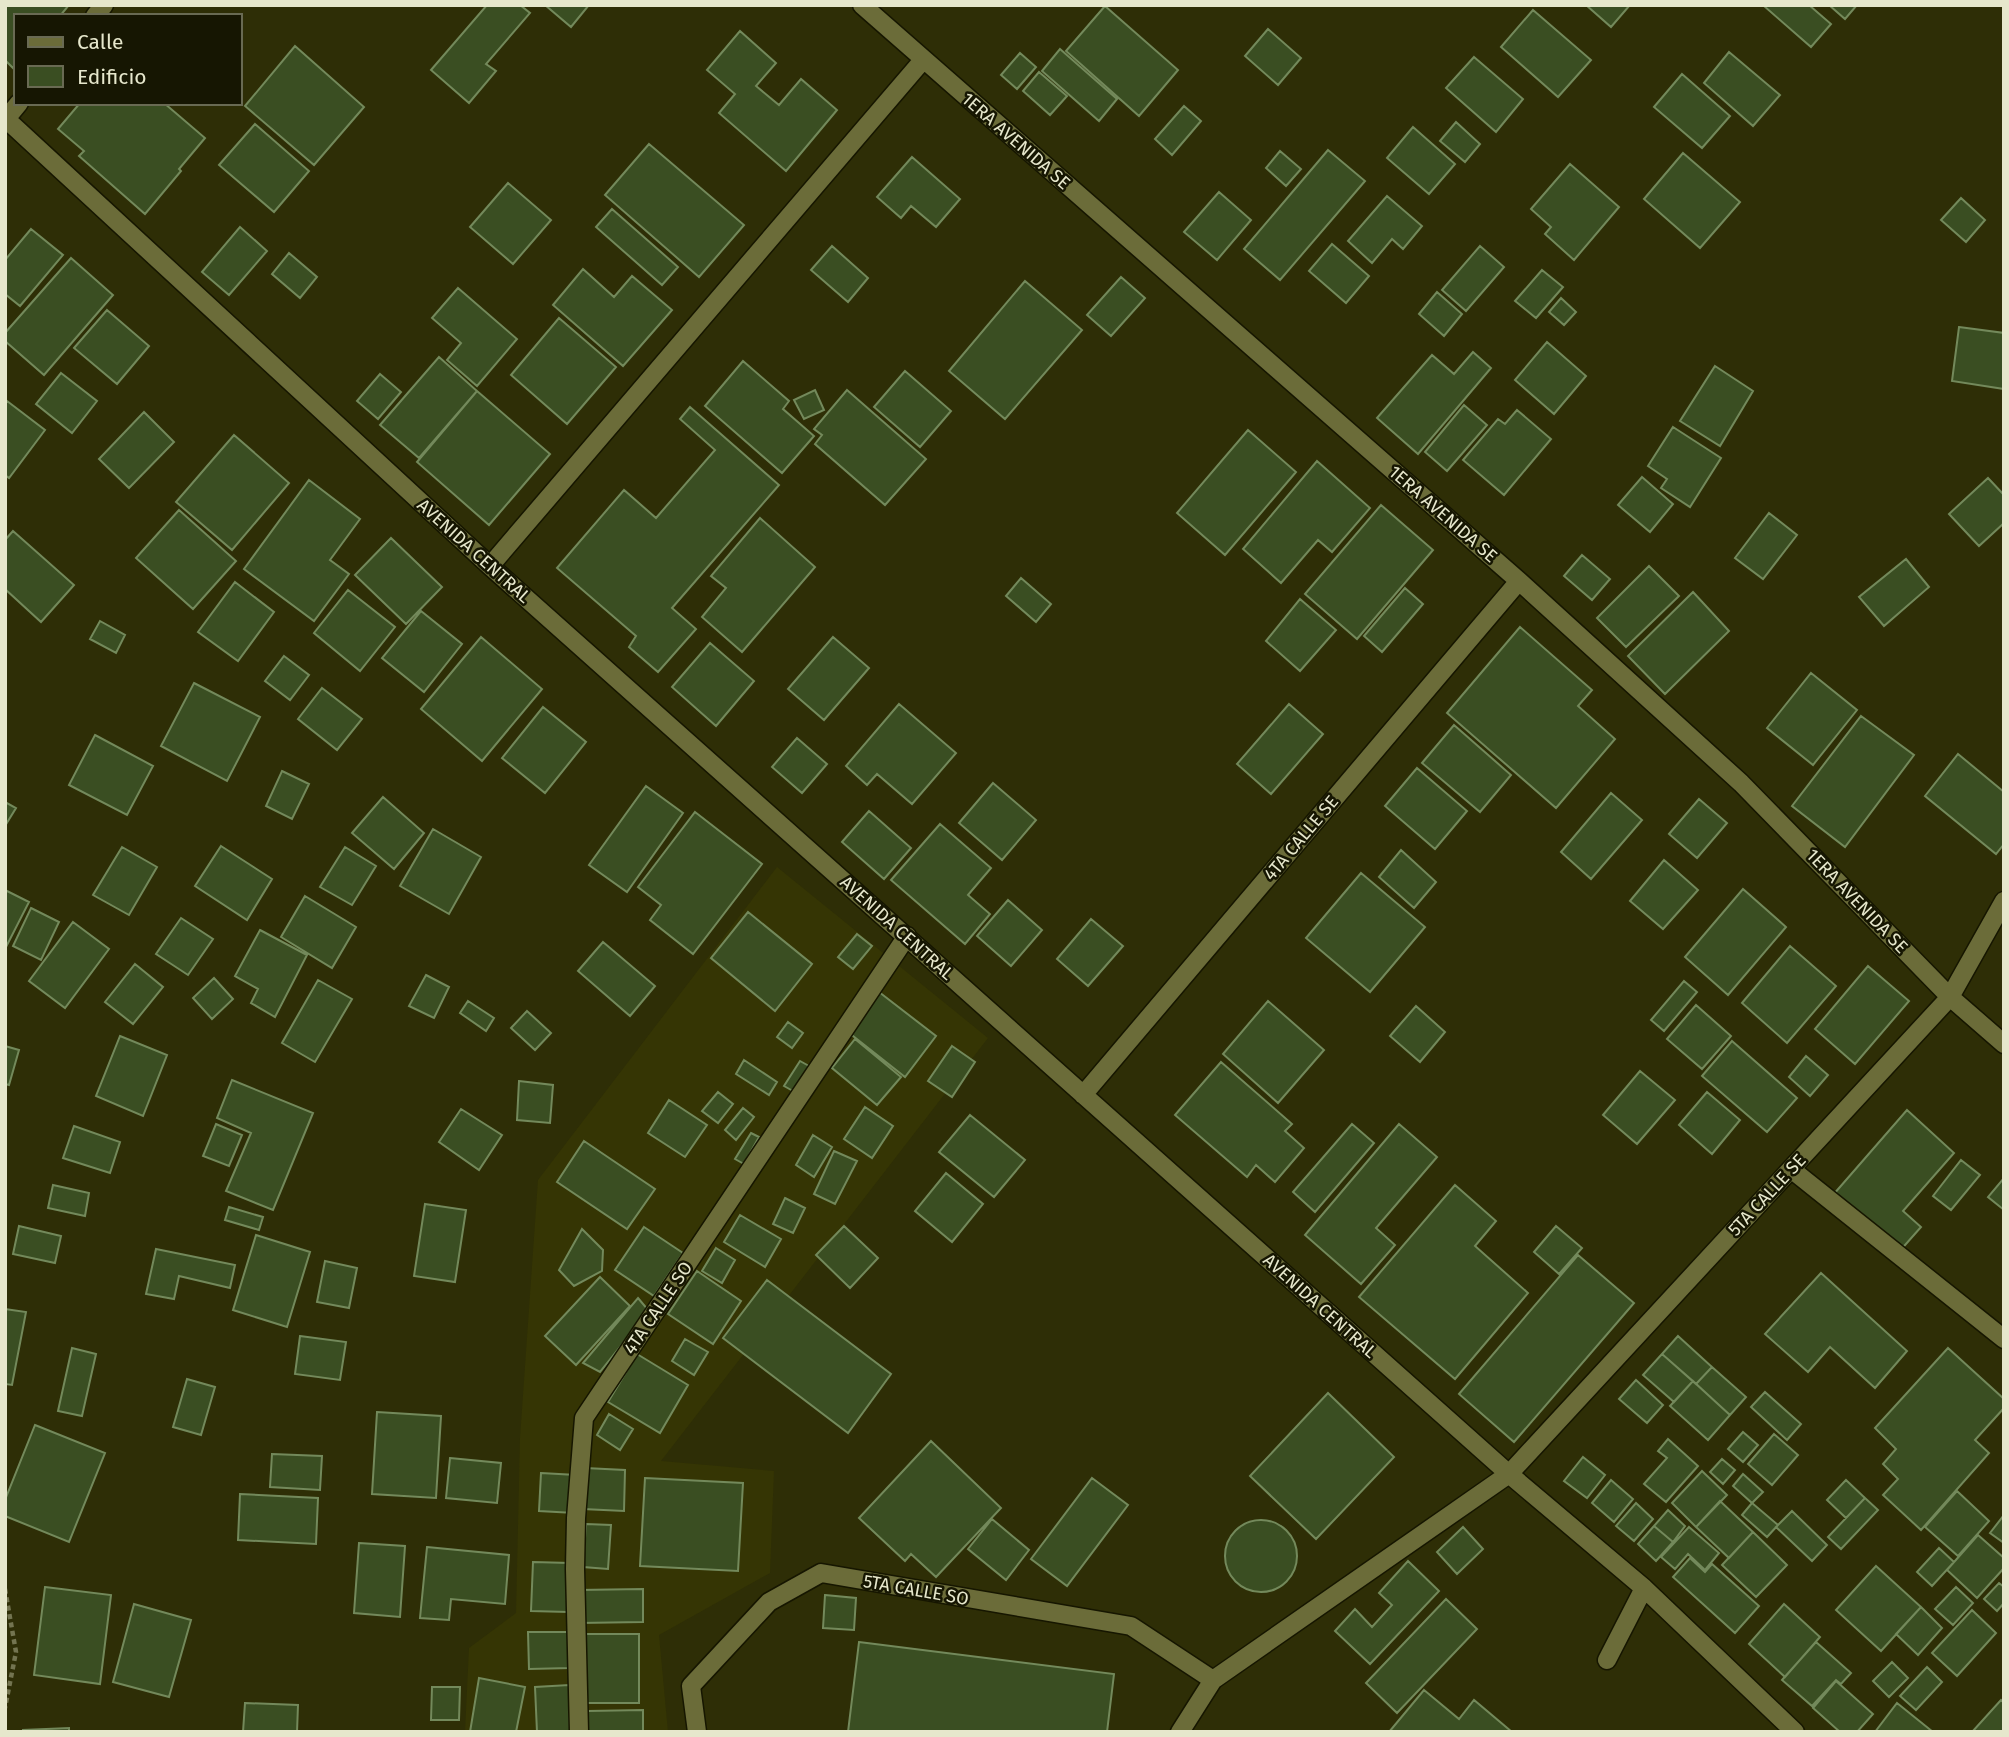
<svg xmlns="http://www.w3.org/2000/svg" width="2009" height="1737" viewBox="0 0 2009 1737" font-family="'Fira Sans',sans-serif">
<style>
.built{fill:#353504}
.building{fill:#3a4e22;stroke:#73895b;stroke-width:2}
.lines{fill:none;stroke-linecap:round;stroke-linejoin:round}
.minor-casing{stroke:#161600;stroke-width:21}
.path{stroke:#737450;stroke-width:4.5;stroke-dasharray:5 3.5;stroke-linecap:butt}
.minor{stroke:#6b6c39;stroke-width:18}
.labels{text-anchor:middle;dominant-baseline:central;stroke-width:5;stroke-linejoin:round;paint-order:stroke}
.street-label{font-size:18px;fill:#e6e7cc;stroke:#161602}
</style>
<rect width="100%" height="100%" fill="#2e2e06"/>
<path class="built" d="M777,867l211,171 -327,423 113,10 -4,102 -111,62 9,97h-203l4,-84 47,-35 4,-175 18,-258z"/>
<path class="building" d="M5,5h64l-9,11h-44v49l-3,3 -8,-8z
M487,5h33l10,8 -44,51 10,7 -27,32 -38,-33z
M545,5h44l-18,22z
M1586,5h44l-19,22z
M1809,5l22,19 -20,23 -47,-41z
M1829,5h28l-12,14z
M1105,6l73,64 -39,46 -73,-65z
M1533,10l58,50 -33,37 -57,-50z
M1268,29l33,29 -23,27 -33,-29z
M740,31l36,32 -20,23 23,19 22,-26 36,31 -51,61 -67,-58 16,-19 -28,-24z
M295,46l69,61 -50,58 -69,-59z
M1060,49l57,50 -18,22 -57,-50z
M1729,52l51,43 -27,31 -49,-43z
M1020,53l16,14 -19,22 -16,-14z
M1474,57l49,42 -27,33 -50,-44z
M1039,72l28,24 -17,19 -27,-24z
M1682,74l48,42 -28,32 -48,-41z
M80,103h84l41,35 -26,31 2,2 -36,43 -66,-58 5,-5 -26,-22z
M1184,106l17,15 -29,34 -17,-16z
M1456,122l24,22 -15,18 -25,-21z
M255,124l54,47 -35,41 -55,-47z
M1413,127l42,37 -26,30 -42,-36z
M649,144l95,81 -45,52 -94,-82z
M1328,150l37,31 -85,99 -36,-31z
M1280,151l21,18 -15,17 -20,-18z
M1683,153l57,49 -40,46 -56,-49z
M912,157l48,42 -24,28 -25,-21 -10,12 -24,-21z
M1570,164l49,43 -45,53 -29,-26 6,-7 -20,-18z
M508,183l43,37 -38,44 -43,-37z
M1219,192l32,28 -34,40 -33,-28z
M1387,196l35,30 -19,23 -11,-10 -20,24 -24,-22z
M1961,198l24,22 -19,22 -25,-22z
M612,209l66,58 -16,18 -66,-58z
M240,227l27,24 -38,44 -27,-23z
M31,229l32,26 -43,51 -15,-12v-34z
M1332,244l37,32 -23,27 -37,-32z
M832,246l36,32 -20,24 -37,-32z
M1480,246l24,21 -38,44 -24,-21z
M289,253l28,24 -17,21 -28,-24z
M71,258l42,37 -69,80 -39,-34v-8z
M583,269l31,28 18,-21 40,34 -49,56 -70,-61z
M1542,270l21,17 -27,31 -21,-17z
M1121,277l24,21 -34,38 -24,-21z
M1025,281l57,49 -77,89 -56,-48z
M458,288l59,51 -40,47 -30,-26 14,-17 -29,-25z
M1437,292l25,22 -18,22 -25,-22z
M1561,298l15,14 -12,13 -15,-13z
M107,310l42,36 -32,38 -43,-36z
M559,318l57,49 -49,57 -56,-49z
M1959,327l45,6v56l-52,-8z
M1547,342l39,34 -32,38 -39,-34z
M1473,352l18,16 -73,86 -41,-36 55,-63 22,19z
M439,357l38,34 -58,67 -39,-33z
M743,361l46,40 -6,8 31,27 -32,37 -77,-67z
M1715,366l38,25 -33,55 -40,-25z
M905,371l46,40 -31,36 -46,-40z
M61,373l36,28 -25,32 -36,-29z
M380,374l21,18 -23,27 -21,-18z
M815,390l9,20 -20,9 -10,-19z
M847,390l79,69 -41,46 -70,-61 7,-9 -8,-6z
M477,391l73,63 -61,71 -72,-63z
M7,401l38,29 -36,48 -4,-3v-71z
M1464,405l23,20 -40,46 -22,-19z
M690,407l89,78 -107,123 24,21 -38,43 -29,-25 7,-11 -79,-68 67,-78 32,28 59,-68 -35,-31z
M1517,410l34,29 -47,56 -41,-35 35,-41 7,5z
M144,412l30,30 -45,46 -30,-29z
M1673,427l48,31 -31,49 -29,-19 6,-9 -19,-13z
M1248,430l48,42 -71,83 -48,-42z
M234,435l55,48 -57,67 -56,-48z
M1317,461l53,47 -38,44 -14,-12 -37,43 -38,-34z
M1642,477l31,27 -23,28 -32,-27z
M1988,478l16,17v28l-25,23 -30,-32z
M309,480l51,39 -30,41 19,14 -35,47 -70,-52z
M1381,505l52,45 -76,89 -52,-45z
M179,510l57,51 -43,48 -57,-51z
M1769,513l28,22 -34,44 -28,-21z
M760,518l55,49 -73,85 -40,-35 24,-29 -15,-12z
M13,531l61,54 -33,37 -36,-33v-49z
M391,538l51,49 -36,37 -51,-49z
M1582,555l28,24 -18,21 -28,-24z
M1906,559l23,28 -45,39 -25,-29z
M1649,566l30,30 -53,51 -29,-29z
M1021,578l30,26 -15,18 -30,-26z
M235,582l39,30 -36,49 -40,-29z
M1405,588l18,16 -41,48 -18,-16z
M348,590l47,37 -35,44 -46,-38z
M1693,592l36,39 -64,63 -37,-38z
M1300,599l36,31 -36,41 -34,-30z
M421,611l41,33 -38,48 -42,-34z
M100,621l25,14 -9,18 -26,-14z
M1520,627l72,63 -14,16 37,33 -59,69 -109,-95z
M481,637l61,52 -60,72 -61,-52z
M833,637l36,31 -45,52 -36,-31z
M710,643l44,38 -38,45 -44,-39z
M284,656l25,19 -19,25 -25,-19z
M1811,673l46,37 -44,55 -46,-37z
M194,683l66,34 -33,64 -66,-35z
M322,688l40,31 -25,31 -39,-31z
M899,704l57,49 -44,51 -35,-30 -10,11 -21,-19z
M1289,704l34,30 -52,60 -34,-30z
M543,707l43,35 -41,51 -43,-35z
M1861,716l53,39 -69,92 -53,-41z
M1454,725l57,50 -31,37 -58,-49z
M95,735l58,31 -26,49 -58,-30z
M797,738l30,26 -25,29 -30,-26z
M1958,754l46,38v52l-8,10 -71,-58z
M1417,768l50,43 -32,38 -50,-43z
M282,771l27,13 -17,35 -26,-13z
M993,783l43,37 -34,40 -43,-37z
M646,786l37,27 -56,79 -38,-27z
M1611,793l31,27 -51,59 -30,-27z
M383,797l41,36 -30,36 -42,-36z
M1699,799l28,24 -30,35 -28,-24z
M5,802l11,6 -11,18z
M869,811l42,37 -27,31 -42,-37z
M695,812l67,52 -69,90 -43,-34 11,-15 -23,-18z
M940,824l51,44 -23,27 22,19 -25,30 -74,-64z
M433,829l48,28 -32,57 -49,-28z
M221,846l51,33 -25,41 -52,-34z
M122,847l35,20 -28,48 -36,-20z
M345,847l31,19 -24,39 -32,-18z
M1401,850l35,32 -22,26 -35,-31z
M1664,860l34,30 -35,39 -33,-28z
M1361,873l64,54 -55,65 -64,-54z
M1743,889l43,38 -58,68 -43,-38z
M5,890l24,12 -24,47z
M305,896l51,31 -24,41 -51,-31z
M1008,900l34,30 -31,36 -34,-30z
M31,908l28,14 -18,38 -28,-14z
M748,912l64,52 -37,47 -64,-53z
M181,918l32,21 -25,36 -32,-21z
M1091,919l32,27 -35,40 -31,-27z
M73,922l36,27 -44,59 -36,-27z
M260,930l47,25 -32,62 -24,-14 7,-14 -23,-13z
M857,934l15,12 -19,23 -15,-12z
M603,942l52,44 -25,30 -52,-45z
M1790,946l46,40 -49,57 -45,-40z
M135,964l28,23 -30,37 -28,-22z
M1868,966l41,35 -54,63 -40,-35z
M426,975l23,12 -15,31 -25,-12z
M214,978l19,21 -21,20 -19,-21z
M318,980l34,19 -37,63 -33,-19z
M1684,981l13,11 -33,39 -13,-11z
M879,992l57,44 -31,41 -57,-45z
M468,1001l26,17 -8,13 -26,-18z
M1268,1001l56,49 -46,53 -55,-49z
M1696,1005l35,31 -29,33 -35,-30z
M1416,1006l29,26 -25,30 -30,-26z
M527,1011l24,22 -16,17 -24,-22z
M788,1022l15,11 -11,15 -15,-11z
M120,1036l47,19 -24,61 -47,-20z
M855,1039l46,38 -24,28 -45,-37z
M1732,1041l65,57 -30,34 -65,-56z
M5,1046l14,4 -10,35 -4,-1z
M952,1046l23,16 -23,35 -24,-16z
M1806,1056l22,19 -18,21 -21,-19z
M744,1060l33,22 -8,13 -33,-21z
M800,1061l9,5 -16,25 -9,-5z
M1221,1062l71,62 -7,7 19,17 -29,34 -19,-17 -9,12 -72,-62z
M1640,1071l35,29 -38,44 -34,-29z
M232,1080l81,33 -40,97 -47,-19 25,-58 -34,-15z
M519,1081l34,4 -3,38 -33,-3z
M718,1092l15,12 -15,19 -16,-12z
M1707,1092l33,28 -28,34 -33,-29z
M669,1100l38,25 -22,32 -37,-24z
M865,1107l28,19 -21,32 -28,-19z
M743,1108l11,9 -18,23 -11,-10z
M461,1109l41,26 -23,35 -40,-28z
M1907,1110l47,43 -51,58 18,16 -23,26 -65,-58z
M970,1115l55,45 -31,37 -55,-45z
M216,1124l26,11 -13,31 -26,-10z
M1352,1124l22,19 -59,69 -22,-20z
M1399,1124l38,33 -61,71 19,17 -34,39 -56,-49z
M74,1126l46,16 -10,31 -47,-15z
M751,1133l8,4 -15,27 -9,-5z
M813,1135l19,12 -18,30 -18,-12z
M584,1141l71,48 -28,40 -70,-47z
M834,1151l23,10 -22,43 -21,-10z
M1961,1160l19,15 -29,35 -18,-14z
M946,1173l37,31 -31,38 -37,-31z
M2004,1178v32l-16,-13z
M53,1185l36,8 -4,23 -37,-8z
M1455,1185l41,36 -21,25 53,47 -73,86 -96,-82z
M785,1198l20,10 -12,25 -20,-9z
M425,1204l41,6 -11,72 -41,-6z
M229,1207l34,10 -4,13 -34,-10z
M740,1215l41,24 -16,28 -41,-25z
M19,1226l42,10 -6,27 -42,-9z
M844,1226l34,32 -28,30 -34,-33z
M1556,1226l26,22 -23,26 -25,-22z
M644,1227l39,26 -29,43 -39,-26z
M582,1229l21,21 -1,21 -28,15 -15,-16z
M256,1235l54,17 -23,75 -54,-17z
M716,1248l19,12 -13,23 -20,-12z
M156,1249l79,16 -5,23 -51,-12 -5,23 -28,-5z
M1578,1255l56,48 -120,139 -55,-48z
M325,1261l32,7 -8,40 -32,-6z
M697,1271l44,30 -28,43 -45,-30z
M1821,1273l86,78 -32,37 -45,-41 -22,25 -43,-38z
M600,1277l30,29 -54,59 -31,-29z
M767,1280l124,94 -43,59 -125,-95z
M638,1298l11,13 -49,61 -17,-9z
M5,1309l21,3 -14,73 -7,-1z
M300,1336l46,6 -6,38 -45,-6z
M1678,1336l34,31 -16,17 -34,-30z
M685,1339l23,13 -14,23 -22,-14z
M72,1348l24,6 -14,62 -24,-5z
M1948,1348l56,51v9l-29,32 14,13 -68,77 -38,-35 15,-16 -15,-15 13,-15 -21,-21z
M637,1354l51,31 -28,48 -52,-31z
M1662,1354l31,27 -19,21 -31,-27z
M1712,1367l34,30 -16,18 -34,-31z
M187,1379l28,8 -14,48 -28,-8z
M1636,1380l27,25 -16,18 -28,-24z
M1693,1381l37,34 -22,25 -38,-34z
M1765,1392l36,32 -14,16 -36,-33z
M1328,1393l66,64 -78,82 -66,-63z
M377,1412l64,4 -5,82 -64,-4z
M609,1414l24,15 -13,21 -23,-15z
M35,1425l70,28 -36,89 -64,-26v-16z
M1743,1432l15,13 -15,17 -15,-13z
M1774,1434l24,21 -26,30 -24,-21z
M1668,1439l30,27 -32,36 -22,-18 23,-26 -9,-7z
M931,1441l70,67 -65,69 -25,-23 -6,7 -46,-43z
M272,1454l50,2 -2,34 -50,-3z
M1583,1457l22,18 -18,23 -23,-17z
M450,1458l51,5 -4,40 -51,-5z
M1722,1459l13,11 -12,14 -13,-12z
M585,1468l40,2 -1,41 -41,-2z
M1702,1471l25,24 -31,32 -24,-24z
M541,1473l35,2 -2,38 -35,-2z
M1743,1474l20,18 -11,11 -19,-17z
M645,1478l98,5 -5,88 -98,-5z
M1092,1478l36,27 -61,81 -36,-27z
M1611,1480l22,19 -19,23 -22,-19z
M1846,1480l19,18 -19,20 -19,-18z
M1957,1491l32,30 -31,35 -33,-29z
M240,1494l78,4 -2,46 -78,-4z
M1865,1498l13,12 -37,39 -13,-12z
M1720,1501l33,31 -24,26 -33,-31z
M1636,1503l17,16 -19,22 -18,-15z
M1752,1503l26,22 -11,12 -25,-22z
M1668,1510l17,16 -12,16 -19,-16z
M1792,1511l35,34 -15,16 -36,-34z
M2004,1515v28l-14,-10z
M992,1519l37,31 -23,30 -38,-31z
M1225 1556a36 36 0 1 1 72 0a36 36 0 1 1-72 0Z
M586,1524l25,1 -3,44 -25,-2z
M1654,1526l19,16 -17,19 -18,-17z
M1463,1527l20,22 -26,25 -20,-22z
M1689,1527l30,26 -14,17 -17,-16 -13,15 -14,-12z
M1753,1532l34,33 -31,32 -34,-32z
M1978,1535l26,23v10l-27,30 -30,-28z
M359,1543l46,3 -5,71 -46,-4z
M427,1547l82,8 -4,49 -54,-5 -2,21 -29,-2z
M1939,1548l15,14 -22,24 -15,-14z
M1690,1558l15,14 7,-8 47,42 -24,27 -62,-56z
M1408,1561l31,30 -69,73 -35,-33 20,-22 17,18 20,-22 -13,-12z
M533,1562l37,1 -2,49 -37,-1z
M1876,1566l45,41 -40,44 -45,-41z
M1999,1583l5,4v16l-7,8 -13,-12z
M45,1587l66,8 -11,89 -66,-9z
M1956,1587l17,16 -20,22 -18,-16z
M643,1589v33l-64,1 -1,-33z
M825,1595l31,3 -2,32 -31,-2z
M1446,1599l31,30 -80,84 -31,-30z
M134,1604l57,16 -22,77 -56,-15z
M1784,1604l36,33 -35,40 -36,-33z
M1921,1607l21,21 -24,27 -22,-21z
M1972,1610l24,23 -39,43 -25,-23z
M528,1632h41l1,36 -41,1z
M582,1634h57v69h-56z
M859,1642l255,32 -7,58h-259z
M1816,1642l35,31 -10,11 -5,-4 -24,26 -30,-26z
M1892,1662l16,16 -19,19 -16,-16z
M1927,1667l15,15 -26,28 -16,-14z
M479,1678l46,9 -9,45h-46z
M1836,1681l37,33 -16,18h-17l-27,-24z
M569,1685l1,47h-33l-2,-45z
M432,1687h28l-1,33h-28z
M1424,1690l35,29 15,-19 38,32h-123z
M2001,1700l3,3v29h-32z
M245,1703l53,2 -1,27h-54z
M1897,1703l36,29h-58z
M643,1710v22h-55v-21z
M69,1728v4h-46v-2z"/>
<g class="lines">
<g class="minor-casing">
<path id="minor" d="M862,5l657,576 222,202 209,214 54,47
M95,16l9,-11
M5,118l485,448 1019,908 135,114 151,144
M5,120l14,-17
M490,566l433,-506
M1083,1095l436,-514
M1791,1169l213,170
M1607,1660l37,-72
M579,1732l-4,-163 1,-51 8,-100 323,-482
M697,1732l-6,-46 78,-84 52,-29 310,53 82,54
M1180,1732l33,-52 296,-206 441,-477 54,-96"/>
</g>
<path class="path" d="M5,1589l11,63 -11,56"/>
<use href="#minor" class="minor"/>
</g>
<g class="labels">
<g class="street-label">
<text transform="translate(1016 141) rotate(41)">1ERA AVENIDA SE</text>
<text transform="translate(1443 514) rotate(41)">1ERA AVENIDA SE</text>
<text transform="translate(474 551) rotate(42)">AVENIDA CENTRAL</text>
<text transform="translate(1301 838) rotate(-50)">4TA CALLE SE</text>
<text transform="translate(1857 901) rotate(46)">1ERA AVENIDA SE</text>
<text transform="translate(897 928) rotate(42)">AVENIDA CENTRAL</text>
<text transform="translate(1767 1195) rotate(-47)">5TA CALLE SE</text>
<text transform="translate(1320 1306) rotate(42)">AVENIDA CENTRAL</text>
<text transform="translate(658 1308) rotate(-56)">4TA CALLE SO</text>
<text transform="translate(916 1590) rotate(10)">5TA CALLE SO</text>
</g>
</g>
<rect width="2009" height="1737" fill="none" stroke="#e6e7cc" stroke-width="14"/>
<rect x="14" y="14" width="228" height="91" fill="#161602" stroke="#696a53" stroke-width="2"/>
<rect x="28" y="37" width="35" height="10" fill="#6b6c39" stroke="#696a53" stroke-width="2"/>
<text x="77" y="49" font-size="21" fill="#e6e7cc">Calle</text>
<rect x="28" y="66" width="35" height="21" fill="#3a4e22" stroke="#696a53" stroke-width="2"/>
<text x="77" y="84" font-size="21" fill="#e6e7cc">Edificio</text>
</svg>
